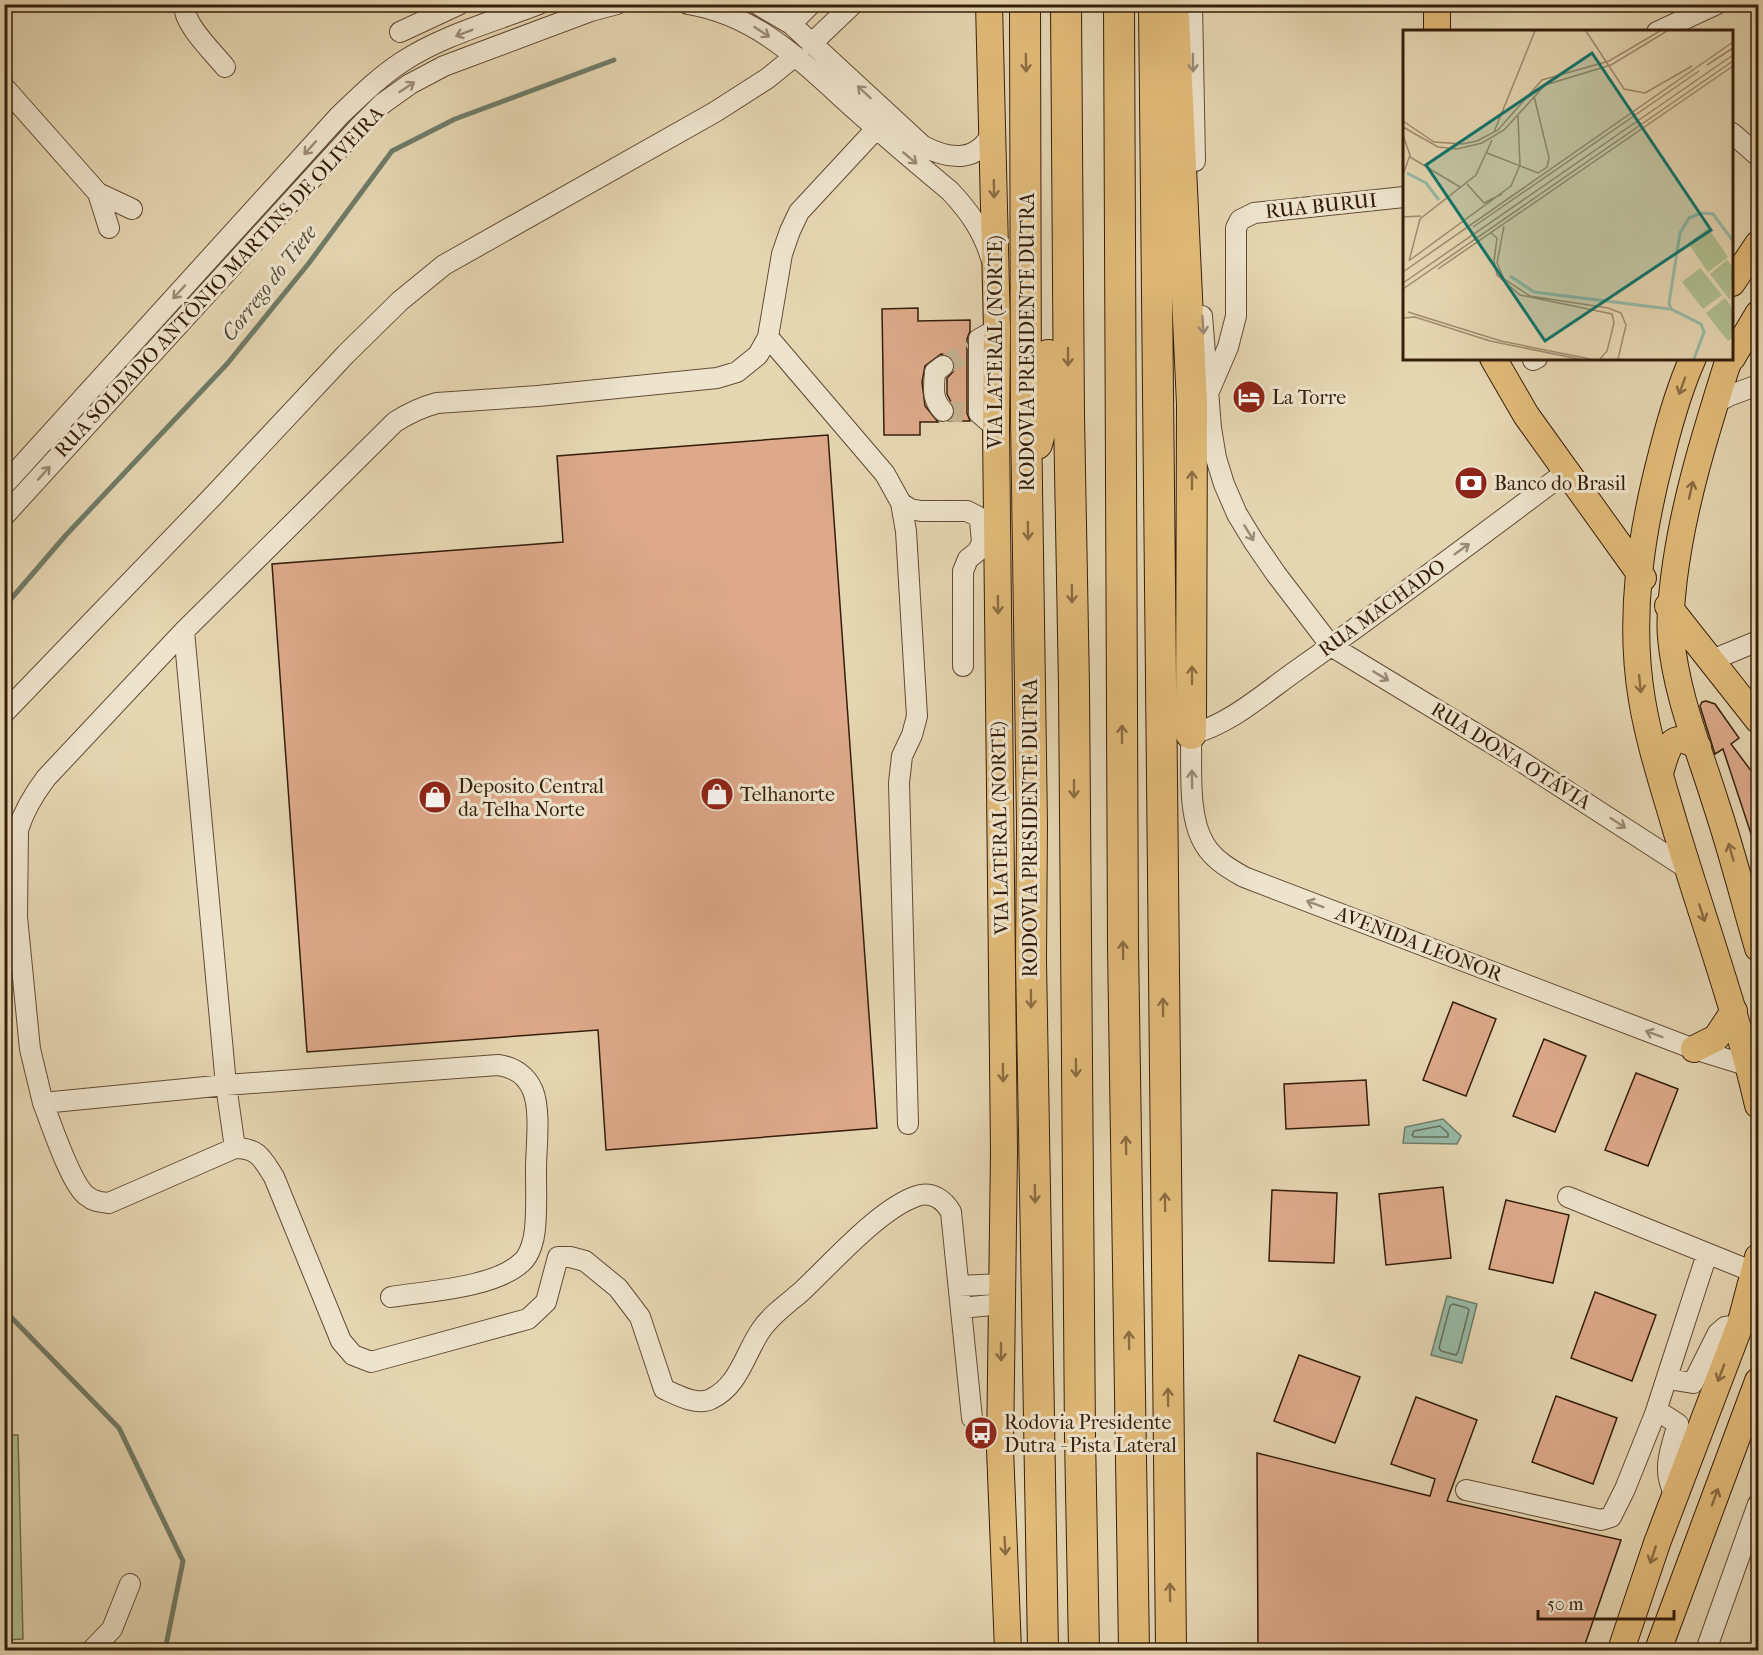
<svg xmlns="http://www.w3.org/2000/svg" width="1763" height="1655" viewBox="0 0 1763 1655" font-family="'IM FELL French Canon',serif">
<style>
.green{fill:#afbf91;stroke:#726e4e;stroke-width:1.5}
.water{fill:#97baa7;stroke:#707c68;stroke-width:1.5}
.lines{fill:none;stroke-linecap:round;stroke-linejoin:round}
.shore{stroke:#666c58;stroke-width:1.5}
.stream{stroke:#707c68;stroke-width:5}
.building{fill:#dda98a;stroke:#361e0a;stroke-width:1.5}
.minor-tunnel{stroke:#c2b190;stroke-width:20;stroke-dasharray:20 10;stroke-linecap:butt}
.minor-casing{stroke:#624c34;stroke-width:22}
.major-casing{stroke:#361e0a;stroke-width:28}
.highway-casing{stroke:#361e0a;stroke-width:32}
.minor{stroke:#eee4cd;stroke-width:20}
.major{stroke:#e2bb79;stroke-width:26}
.highway{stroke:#e2bb79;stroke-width:30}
.oneway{stroke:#9b8b75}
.oneway2{stroke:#8c6c42}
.labels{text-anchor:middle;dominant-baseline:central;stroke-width:6;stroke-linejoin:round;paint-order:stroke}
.street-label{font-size:20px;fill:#361e0a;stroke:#eee4cd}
.poi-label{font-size:20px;fill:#361e0a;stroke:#eee4cd;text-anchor:start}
.water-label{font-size:21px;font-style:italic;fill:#534d39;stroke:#eee4cd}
.inset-river{fill:none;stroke:#97baa7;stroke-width:3}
.inset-road{fill:none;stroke:#9f8c6f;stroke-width:1.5}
.view{fill:#0f766e;fill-opacity:0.15;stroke:#0f766e;stroke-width:3}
.inset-edge{fill:none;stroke:#361e0a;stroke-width:3}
</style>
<rect width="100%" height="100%" fill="#e5d6b2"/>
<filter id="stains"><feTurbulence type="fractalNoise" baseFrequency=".00333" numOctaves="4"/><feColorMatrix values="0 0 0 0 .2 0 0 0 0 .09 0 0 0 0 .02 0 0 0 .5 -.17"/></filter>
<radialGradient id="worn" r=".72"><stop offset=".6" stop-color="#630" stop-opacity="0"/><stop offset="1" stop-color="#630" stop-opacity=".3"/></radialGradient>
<path class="green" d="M5,1435h13l5,204 -18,1z"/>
<path class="water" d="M1443,1119l18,17 -4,8 -54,-1 2,-16z
M1447,1296l30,8 -15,59 -31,-8z"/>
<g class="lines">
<path class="shore" d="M1440,1126l8,7v4h-34l-2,-2 2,-4z
M1453,1304l14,4 2,2 -11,42 -2,3 -15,-4 -2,-3 11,-42z"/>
<path class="stream" d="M4,607l62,-72 161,-171 82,-101 83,-112 63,-32 159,-59
M4,1310l115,118 64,133 -18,89"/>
</g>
<path class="building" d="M918,308v13l52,-1v11l-3,8v74l3,8h-21l5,-5 1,-6 -8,-16v-16l7,-7 1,-6 -2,-6 -5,-4 -7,-1 -16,12 -3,16 3,24 13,16h-18v13h-36l-2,-126z
M828,435l49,693 -271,22 -8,-120 -291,22 -35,-488 291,-22 -6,-86z
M1706,701l9,3 24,34 -8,6 27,36v68l-2,1 -33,-100 -8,5 -1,-3 -14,-45 2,-4z
M1453,1002l43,17 -30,77 -43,-16z
M1544,1039l42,17 -31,76 -42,-16z
M1636,1073l42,16 -30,77 -43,-16z
M1366,1080l3,45 -83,4 -2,-45z
M1443,1187l8,71 -65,7 -7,-71z
M1272,1190l65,3 -3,70 -65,-2z
M1506,1200l63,15 -16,68 -64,-14z
M1595,1292l61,23 -24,66 -61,-23z
M1299,1355l61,22 -25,66 -61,-22z
M1556,1396l61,22 -24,66 -61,-22z
M1416,1397l61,23 -30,81 174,39 -38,110h-270l-55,-5 -1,-192 173,43 5,-17 -44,-15z"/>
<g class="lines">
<path class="minor-tunnel" d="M943,366l28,-16
M943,411l28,2"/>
<g class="minor-casing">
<path id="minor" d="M184,4c-1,20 29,48 41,63
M688,4c73,12 118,62 171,109 30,27 60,52 91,78 19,20 33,40 41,67
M757,4l34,20 132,122c27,14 55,17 70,-15
M1192,4l3,157
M791,24l20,-20
M400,32l60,-28
M1657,32l60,-28
M811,44l42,-40
M4,87l94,106 34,16
M1732,133l26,23
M98,193l11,35
M1202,316l9,112 5,30 8,26 13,30 17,28 22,32 55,72 185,112 172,111
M768,337l117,137 16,29 5,28 11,185 -5,19 -10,21 -3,27 9,341
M1533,360l4,-2
M1210,389l18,-42 8,-31v-88l4,-8 14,-7 150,-16
M1715,403l16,-8 27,-10
M943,411c-12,-13 -9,-23 -8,-39l8,-6
M996,428l-17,-15v-74l18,-10
M1566,472c-88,66 -176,132 -266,196 -32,22 -70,57 -109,66 1,33 -4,83 14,111 9,15 25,24 39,32l450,172 55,17
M4,485l335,-369c20,-19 40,-39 63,-54 41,-27 91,-40 137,-58
M901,503l9,6 11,2h46l10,5 3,5 2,21 -4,9 -10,8 -5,12v95
M4,516l356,-390 22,-22 28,-20 34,-18 147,-55 26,-7
M184,631l42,454 9,63
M1712,660l46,-19
M4,713l210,-218 132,-141 54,-53 44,-36 271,-153 53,-34 27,-22
M43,1103c8,20 28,82 44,93 7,6 14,6 22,7l126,-55c23,0 27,10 39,29l67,164 12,14 18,7 157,-43 18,-17 12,-45h12l15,4 33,27 22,29 24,72c13,6 33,17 47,10 28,-13 34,-46 50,-69 10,-15 27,-27 40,-38 30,-28 79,-84 116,-96 15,-5 27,4 34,16l21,206
M1568,1197l188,76
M959,1286l42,-2
M391,1297c36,-6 104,-9 131,-35 8,-7 12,-22 13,-33 2,-20 1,-40 1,-60 0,-22 5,-57 -3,-78 -6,-15 -19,-24 -35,-26l-272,20 -183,18 -13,-54 -13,-132 1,-87c6,-20 16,-36 28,-52l138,-147 211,-209c14,-9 27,-15 42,-19l101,-7 179,-18 20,-6 21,-17 10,-18 14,-83 8,-23 9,-19 77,-83
M961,1308l41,-4
M1668,1379l25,4 25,-50 7,-6 15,-2
M1655,1414l9,1 14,9c-7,24 -17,47 -3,70
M1466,1490l135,30 10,-3 14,-28 30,-75 52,-160
M92,1650l20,-21 18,-45
M1706,1650l52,-146"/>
</g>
<g class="major-casing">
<path id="major" d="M989,4l8,325 -1,99 8,724 -4,297 8,201
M1437,4v28
M1732,283l26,-39
M1493,358l33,57 117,163
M1693,358c-14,31 -23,63 -31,95 -21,80 -34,164 -20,247 7,42 20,82 32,123 28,94 62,186 84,282
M1731,358l-4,7c-22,70 -44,140 -53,213 -2,19 -5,39 -3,59 5,58 28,112 45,167 16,48 28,96 42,144
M1732,358l26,-44
M1668,606l90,114
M1660,773c7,-23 10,-45 38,-26
M1694,1049l22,-11 18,-27
M1621,1650l36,-107 83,-218 18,-68
M1658,1650l100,-269"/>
</g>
<g class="highway-casing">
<path id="highway" d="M1025,4l1,414 6,406 -1,136 12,690
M1066,4l3,412 5,271 6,750 4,213
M1119,4l4,942 11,704
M1154,4l17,1646
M1174,17l18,387 -1,330
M1037,444l11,-40v-49"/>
</g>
<use href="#minor" class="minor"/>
<use href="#major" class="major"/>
<use href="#highway" class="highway"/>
</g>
<defs><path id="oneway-shaft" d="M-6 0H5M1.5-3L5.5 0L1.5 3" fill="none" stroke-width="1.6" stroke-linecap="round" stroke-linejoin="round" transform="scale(1.5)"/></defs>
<g class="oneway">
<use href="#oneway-shaft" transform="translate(762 32) rotate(33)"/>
<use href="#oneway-shaft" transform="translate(464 33) rotate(159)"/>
<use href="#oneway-shaft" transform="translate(1193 63) rotate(89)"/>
<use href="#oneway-shaft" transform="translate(407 87) rotate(-33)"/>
<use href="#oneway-shaft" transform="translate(864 92) rotate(-137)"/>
<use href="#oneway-shaft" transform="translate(310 148) rotate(132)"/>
<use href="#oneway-shaft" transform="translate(910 158) rotate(40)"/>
<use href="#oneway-shaft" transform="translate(179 292) rotate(133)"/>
<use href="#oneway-shaft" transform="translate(1203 325) rotate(86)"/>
<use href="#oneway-shaft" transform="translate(44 473) rotate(-48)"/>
<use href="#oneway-shaft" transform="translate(1249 533) rotate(59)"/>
<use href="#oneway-shaft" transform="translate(1462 549) rotate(-36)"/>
<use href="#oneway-shaft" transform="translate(1381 676) rotate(31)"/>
<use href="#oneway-shaft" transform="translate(1192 779) rotate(-91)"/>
<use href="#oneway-shaft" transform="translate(1618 823) rotate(33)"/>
<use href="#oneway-shaft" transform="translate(1315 904) rotate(-159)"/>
<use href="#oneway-shaft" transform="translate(1654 1034) rotate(-159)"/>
</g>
<g class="oneway2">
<use href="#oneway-shaft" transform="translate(1026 63) rotate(89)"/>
<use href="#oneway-shaft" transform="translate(994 189) rotate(89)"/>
<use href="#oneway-shaft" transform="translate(1068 357) rotate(90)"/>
<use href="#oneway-shaft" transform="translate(1682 386) rotate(110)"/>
<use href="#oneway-shaft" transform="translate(1192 480) rotate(-90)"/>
<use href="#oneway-shaft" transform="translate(1691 490) rotate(-77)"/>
<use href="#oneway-shaft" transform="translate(1028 531) rotate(89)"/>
<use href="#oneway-shaft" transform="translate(1072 594) rotate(89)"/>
<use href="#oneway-shaft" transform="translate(998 605) rotate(89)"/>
<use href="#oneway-shaft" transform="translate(1192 675) rotate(-90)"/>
<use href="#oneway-shaft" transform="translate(1640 684) rotate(84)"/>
<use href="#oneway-shaft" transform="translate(1122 734) rotate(-90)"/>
<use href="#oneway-shaft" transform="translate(1074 789) rotate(90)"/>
<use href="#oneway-shaft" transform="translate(1731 852) rotate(-106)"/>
<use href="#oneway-shaft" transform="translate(1702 913) rotate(72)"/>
<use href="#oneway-shaft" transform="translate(1123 950) rotate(-91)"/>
<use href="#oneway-shaft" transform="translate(1031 999) rotate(89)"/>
<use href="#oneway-shaft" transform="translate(1163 1007) rotate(-91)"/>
<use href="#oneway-shaft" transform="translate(1076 1068) rotate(89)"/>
<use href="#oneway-shaft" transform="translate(1003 1073) rotate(89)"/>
<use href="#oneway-shaft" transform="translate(1126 1145) rotate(-91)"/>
<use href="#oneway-shaft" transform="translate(1035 1194) rotate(89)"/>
<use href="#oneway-shaft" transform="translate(1165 1202) rotate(-91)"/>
<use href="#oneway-shaft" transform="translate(1129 1340) rotate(-91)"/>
<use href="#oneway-shaft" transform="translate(1001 1352) rotate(90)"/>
<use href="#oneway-shaft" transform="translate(1721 1373) rotate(111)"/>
<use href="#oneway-shaft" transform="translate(1168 1397) rotate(-91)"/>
<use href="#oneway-shaft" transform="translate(1715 1497) rotate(-70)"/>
<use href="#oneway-shaft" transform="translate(1005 1546) rotate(87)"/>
<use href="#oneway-shaft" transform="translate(1653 1555) rotate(108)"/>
<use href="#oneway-shaft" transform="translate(1170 1592) rotate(-91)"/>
</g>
<defs>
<g id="hotel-disc" transform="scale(1.725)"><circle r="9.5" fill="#8f2418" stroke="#eee4cd"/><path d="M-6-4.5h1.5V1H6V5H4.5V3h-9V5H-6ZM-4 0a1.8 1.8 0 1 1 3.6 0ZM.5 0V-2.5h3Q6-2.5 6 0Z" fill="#fff"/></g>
<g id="bank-disc" transform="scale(1.725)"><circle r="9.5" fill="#8f2418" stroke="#eee4cd"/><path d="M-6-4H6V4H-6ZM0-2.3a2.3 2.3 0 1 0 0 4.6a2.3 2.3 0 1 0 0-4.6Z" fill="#fff"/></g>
<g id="shop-disc" transform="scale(1.725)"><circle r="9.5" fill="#8f2418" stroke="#eee4cd"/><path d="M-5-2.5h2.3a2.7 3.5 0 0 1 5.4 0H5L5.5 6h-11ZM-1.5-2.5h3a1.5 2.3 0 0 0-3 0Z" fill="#fff"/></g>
<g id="bus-disc" transform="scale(1.725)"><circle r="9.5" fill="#8f2418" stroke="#eee4cd"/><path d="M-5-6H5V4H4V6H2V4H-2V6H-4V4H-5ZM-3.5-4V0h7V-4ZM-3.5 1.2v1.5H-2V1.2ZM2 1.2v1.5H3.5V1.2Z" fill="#fff"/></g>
</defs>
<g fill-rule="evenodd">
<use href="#hotel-disc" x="1249" y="397"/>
<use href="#bank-disc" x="1471" y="483"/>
<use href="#shop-disc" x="717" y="794"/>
<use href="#shop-disc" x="435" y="797"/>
<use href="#bus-disc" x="981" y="1433"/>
</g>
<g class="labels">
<g class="street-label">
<text transform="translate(1321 206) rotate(-6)">RUA BURUI</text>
<text transform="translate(219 282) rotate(-47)">RUA SOLDADO ANTÔNIO MARTINS DE OLIVEIRA</text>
<text transform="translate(995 342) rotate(-90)">VIA LATERAL (NORTE)</text>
<text transform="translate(1027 342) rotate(-90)">RODOVIA PRESIDENTE DUTRA</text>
<text transform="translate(1382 608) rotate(-36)">RUA MACHADO</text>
<text transform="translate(1511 756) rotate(32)">RUA DONA OTÁVIA</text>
<text transform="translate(1000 828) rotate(-91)">VIA LATERAL (NORTE)</text>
<text transform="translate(1030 828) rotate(-90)">RODOVIA PRESIDENTE DUTRA</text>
<text transform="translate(1419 944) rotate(21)">AVENIDA LEONOR</text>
</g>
<g class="poi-label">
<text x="1272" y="397">La Torre</text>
<text x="1494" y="483">Banco do Brasil</text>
<text x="458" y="786">Deposito Central<tspan x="458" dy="23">da Telha Norte</tspan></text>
<text x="740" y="794">Telhanorte</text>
<text x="1004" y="1422">Rodovia Presidente<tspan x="1004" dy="23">Dutra - Pista Lateral</tspan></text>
</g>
<g class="water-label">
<text transform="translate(269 283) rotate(-52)">Corrego do Tiete</text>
</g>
</g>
<g transform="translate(1403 30)">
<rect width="330" height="330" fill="#e5d6b2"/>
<path d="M305,198l20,29 -20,15 -20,-29zM324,230l6,7 -3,33 -20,-26zM297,238l22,27 -19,14 -21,-27zM322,268l8,11v28l-5,4 -22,-28z" fill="#afbf91"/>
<path class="inset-river" d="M4,143l19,10 13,17M107,246l24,16 136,17M291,329l10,-27 -3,-8 -30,-15 -2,-6 11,-70 9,-15 12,-5 12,1 20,27"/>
<path class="inset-road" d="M183,1l38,58 21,4M304,35l26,-17M242,63l47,-27M0,91l31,21 28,2 15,-3 21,-11 44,-50 67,-19 51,-30M0,97l35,20 19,2 25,-6 22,-13 41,-45 66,-20 56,-34M91,102l41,-101M0,105l7,20 -7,20M84,123l51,20 9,-6 2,-9 -15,-62M7,127l50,30M64,154l17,19 18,-9M0,187l18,-1M101,196l-7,37 7,16 26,17 78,12 13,5 5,12 -8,34M70,197l226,-156M88,203l6,5 -3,23 3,14 23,20 92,19 2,9 -7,28 -7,8M7,230l101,-74 9,-21 -2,-49M6,231l11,-42 56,-44 16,-35M35,239l295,-203M0,242l330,-230M0,253l330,-228M0,259l330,-228M5,282l93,29 89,18M0,288l12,-1 75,24 89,18"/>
<path class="view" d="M189,23l119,177 -166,111 -119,-176z"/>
<rect width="330" height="330" class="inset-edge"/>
</g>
<rect width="1763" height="1655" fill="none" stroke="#e5d6b2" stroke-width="24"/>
<rect x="6" y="6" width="1751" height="1643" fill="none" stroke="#361e0a" stroke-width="3"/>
<rect x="12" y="12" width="1739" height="1631" fill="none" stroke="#361e0a" stroke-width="1.5"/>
<path d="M1538 1610v9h136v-9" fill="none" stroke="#361e0a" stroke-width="3"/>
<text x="1547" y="1610" font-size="18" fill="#361e0a" stroke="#eee4cd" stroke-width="4.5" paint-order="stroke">50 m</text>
<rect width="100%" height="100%" filter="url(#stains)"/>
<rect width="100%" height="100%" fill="url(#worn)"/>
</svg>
